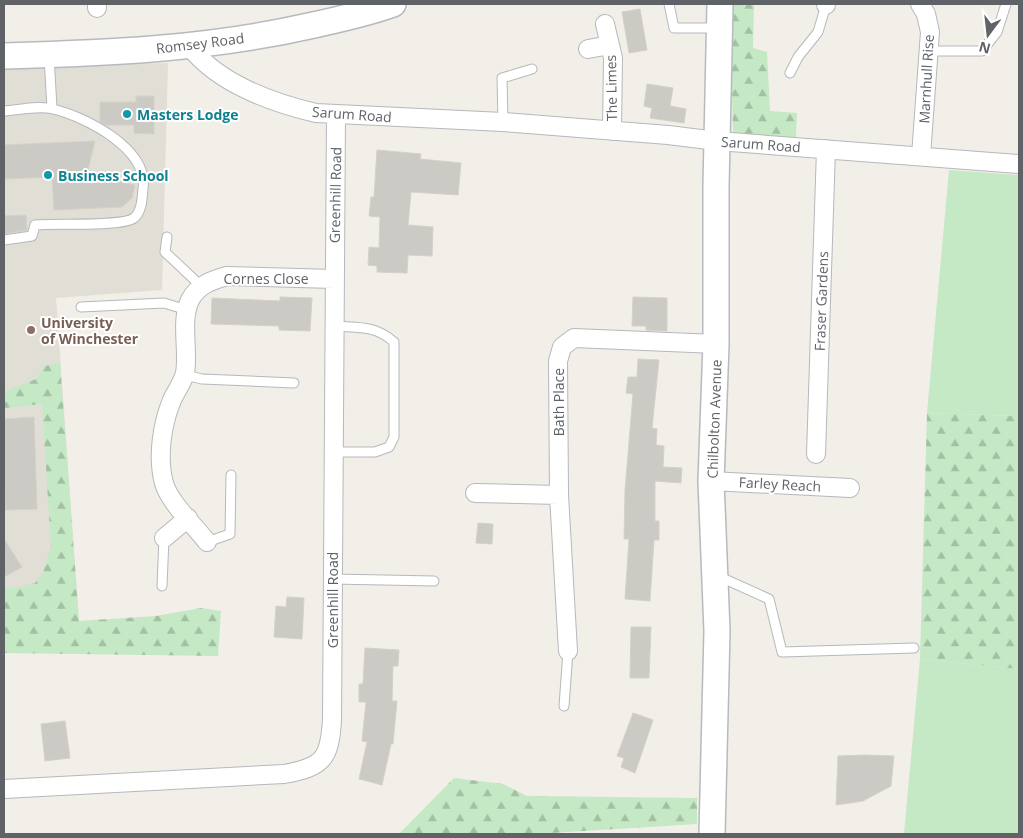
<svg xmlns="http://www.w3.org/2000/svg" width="1023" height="838" viewBox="0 0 1023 838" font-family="'Open Sans',sans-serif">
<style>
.education{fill:#e1ded6}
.green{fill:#c5e8c5}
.forest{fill:url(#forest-firs)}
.building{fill:#cccac5;stroke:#d6d1c6}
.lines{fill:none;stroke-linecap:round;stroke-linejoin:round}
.lane-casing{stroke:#b5b8bc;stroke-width:11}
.street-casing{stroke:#b5b8bc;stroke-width:20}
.secondary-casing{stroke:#b6babf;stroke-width:28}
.lane{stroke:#fff;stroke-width:9}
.street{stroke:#fff;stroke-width:18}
.secondary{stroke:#fff;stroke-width:25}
.culture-dot{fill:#0f9aa8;stroke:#fff;stroke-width:2}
.education-dot{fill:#8d6e63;stroke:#fff;stroke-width:2}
.labels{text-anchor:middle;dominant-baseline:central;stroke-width:4;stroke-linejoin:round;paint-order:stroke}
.street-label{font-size:14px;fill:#5f6368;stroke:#fff}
.culture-label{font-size:14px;font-weight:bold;fill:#0d838f;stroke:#fff;text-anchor:start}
.education-label{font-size:14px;font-weight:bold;fill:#785e54;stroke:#fff;text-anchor:start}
</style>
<defs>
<pattern id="forest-firs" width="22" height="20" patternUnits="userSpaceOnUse" patternTransform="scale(1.25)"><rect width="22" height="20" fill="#c5e8c5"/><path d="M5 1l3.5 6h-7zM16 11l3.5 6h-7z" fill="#a3c0a4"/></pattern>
</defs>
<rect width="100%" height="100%" fill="#f1efe8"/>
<path class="education" d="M168,63l-6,227 -106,8 23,323 -75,1v-555z"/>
<path class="green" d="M949,170l70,5v241l-92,-3z
M920,659l99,10v165h-115z"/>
<path class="forest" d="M730,4h24l-1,44 14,4 3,59 27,2 -1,25 -63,-4z
M60,363l19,258 77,-5 45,-8 20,3 -3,45 -214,-3v-66l12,1 19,-5 8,-11 8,-25 -9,-143 -38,4v-16l32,-13 8,-13z
M927,413l92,3v253l-99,-10z
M454,778l49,6 24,12 170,2v26l-162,10h-136z"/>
<path class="building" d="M640,9l7,41 -18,3 -7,-41z
M647,84l26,4 -3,18 16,3 -2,14 -34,-5 2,-10 -8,-2z
M136,96h18v38l-20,-1v-8h-28l-6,-3v-20h36z
M95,141l-8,33 48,11 -3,13 -10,9 -68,3 -2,-33 -48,2v-34z
M377,150l44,4 -1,5 41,4 -3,32 -47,-3 -3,33 25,2 -1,29 -24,-1 -1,18 -30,-1v-6l-9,-1 1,-18 10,1 1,-31 -11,-1 2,-19h3z
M26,215l1,15 -23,4v-18z
M280,297l32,1 -2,33 -31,-1v-4l-68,-2 1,-26 68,3z
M633,297l34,1v33l-21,-1v-4h-14z
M638,359l21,1 -7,68 5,1 -1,16 8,1 -1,21 19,1 -1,15 -26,-2v40h4v19h-5l-4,61 -25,-2 4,-60h-5l1,-49 8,-96 -7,-1 2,-16h9z
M34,417l3,92 -32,1 -1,-91z
M478,523l15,1 -1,20 -16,-1z
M4,539l18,28 -18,10z
M287,597l17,1 -2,41 -28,-2 2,-31 10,1z
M631,627h20l-2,51h-19z
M365,648l34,2 -1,16h-5l-1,35h5l-4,43h-2l-9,41 -23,-6 8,-37 -5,-1 4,-39h-7v-18h4z
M633,713l20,7 -18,53 -14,-6 3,-9 -7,-2z
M65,721l5,37 -25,3 -4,-37z
M864,755l30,1 -3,30 -28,15 -27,4 2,-49z"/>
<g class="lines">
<g class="lane-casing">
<path id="lane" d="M669,4l5,24h43
M928,51h54l15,-19 9,-28
M49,56l3,52
M790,73l8,-16 20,-25 8,-27
M4,111c15,-1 35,-6 49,-2 33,8 96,40 90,80 -1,10 -1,22 -9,29 -12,9 -79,5 -99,7l-3,11 -28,4
M503,122l-1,-44 30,-9
M167,237l-2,15 36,34
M81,307l83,-4 23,7
M185,375l17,4 92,4
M333,452h42l14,-5 5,-10v-95c-19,-17 -35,-14 -60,-16
M207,542l23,-8 1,-59
M718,576l51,23 13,53 132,-4
M332,579l102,2
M162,586l2,-48
M564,706l4,-55"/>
</g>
<g class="street-casing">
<path id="street" d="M97,4v4
M920,4l6,10 4,18 -9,124
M826,5v-1
M605,24l8,34 -1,73
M190,47c28,36 82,56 126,66l187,9 165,13 49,6 302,23
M588,49l22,-4
M816,454l10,-305
M711,481l139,7
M475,493l84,2
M164,538l24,-20
M207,542c-12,-16 -38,-40 -43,-59 -7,-26 -2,-59 8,-83 4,-9 11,-18 13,-27 4,-23 -5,-51 5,-73 8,-15 22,-20 37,-24l107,3
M568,651l-9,-156 -1,-134 4,-14 12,-9 142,6
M4,789l280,-15c39,-7 46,-15 48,-55l4,-603"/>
</g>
<g class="secondary-casing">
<path id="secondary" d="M4,56c104,-3 203,-7 305,-30 28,-6 56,-12 84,-22
M712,834l5,-203 -6,-150 5,-137v-158l4,-182"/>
</g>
<use href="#lane" class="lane"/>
<use href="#street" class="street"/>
<use href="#secondary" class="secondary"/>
</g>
<g class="culture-dot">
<circle cx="127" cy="114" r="5"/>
<circle cx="48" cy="175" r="5"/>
</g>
<circle class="education-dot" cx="31" cy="330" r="5"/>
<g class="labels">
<g class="street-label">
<text transform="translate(200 43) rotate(-7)">Romsey Road</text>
<text transform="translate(926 79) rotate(-87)">Marnhull Rise</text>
<text transform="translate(611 88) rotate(-91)">The Limes</text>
<text transform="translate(352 114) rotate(4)">Sarum Road</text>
<text transform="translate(761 144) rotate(4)">Sarum Road</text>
<text transform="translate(335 195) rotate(-89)">Greenhill Road</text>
<text x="266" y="278">Cornes Close</text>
<text transform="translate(821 301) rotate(-88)">Fraser Gardens</text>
<text transform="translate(558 402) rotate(-90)">Bath Place</text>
<text transform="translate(714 419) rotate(-88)">Chilbolton Avenue</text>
<text transform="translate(780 484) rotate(3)">Farley Reach</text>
<text transform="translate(332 600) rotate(-90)">Greenhill Road</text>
</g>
<g class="culture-label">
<text x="137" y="114">Masters Lodge</text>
<text x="58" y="175">Business School</text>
</g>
<g class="education-label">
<text x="41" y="322">University<tspan x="41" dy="16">of Winchester</tspan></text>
</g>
</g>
<rect width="1023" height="838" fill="none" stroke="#5f6368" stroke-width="10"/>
<g transform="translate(988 35) rotate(195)" stroke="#ffffff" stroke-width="4" paint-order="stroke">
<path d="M0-4L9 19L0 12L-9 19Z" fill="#5f6368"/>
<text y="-8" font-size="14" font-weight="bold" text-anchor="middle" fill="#5f6368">N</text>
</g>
</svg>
